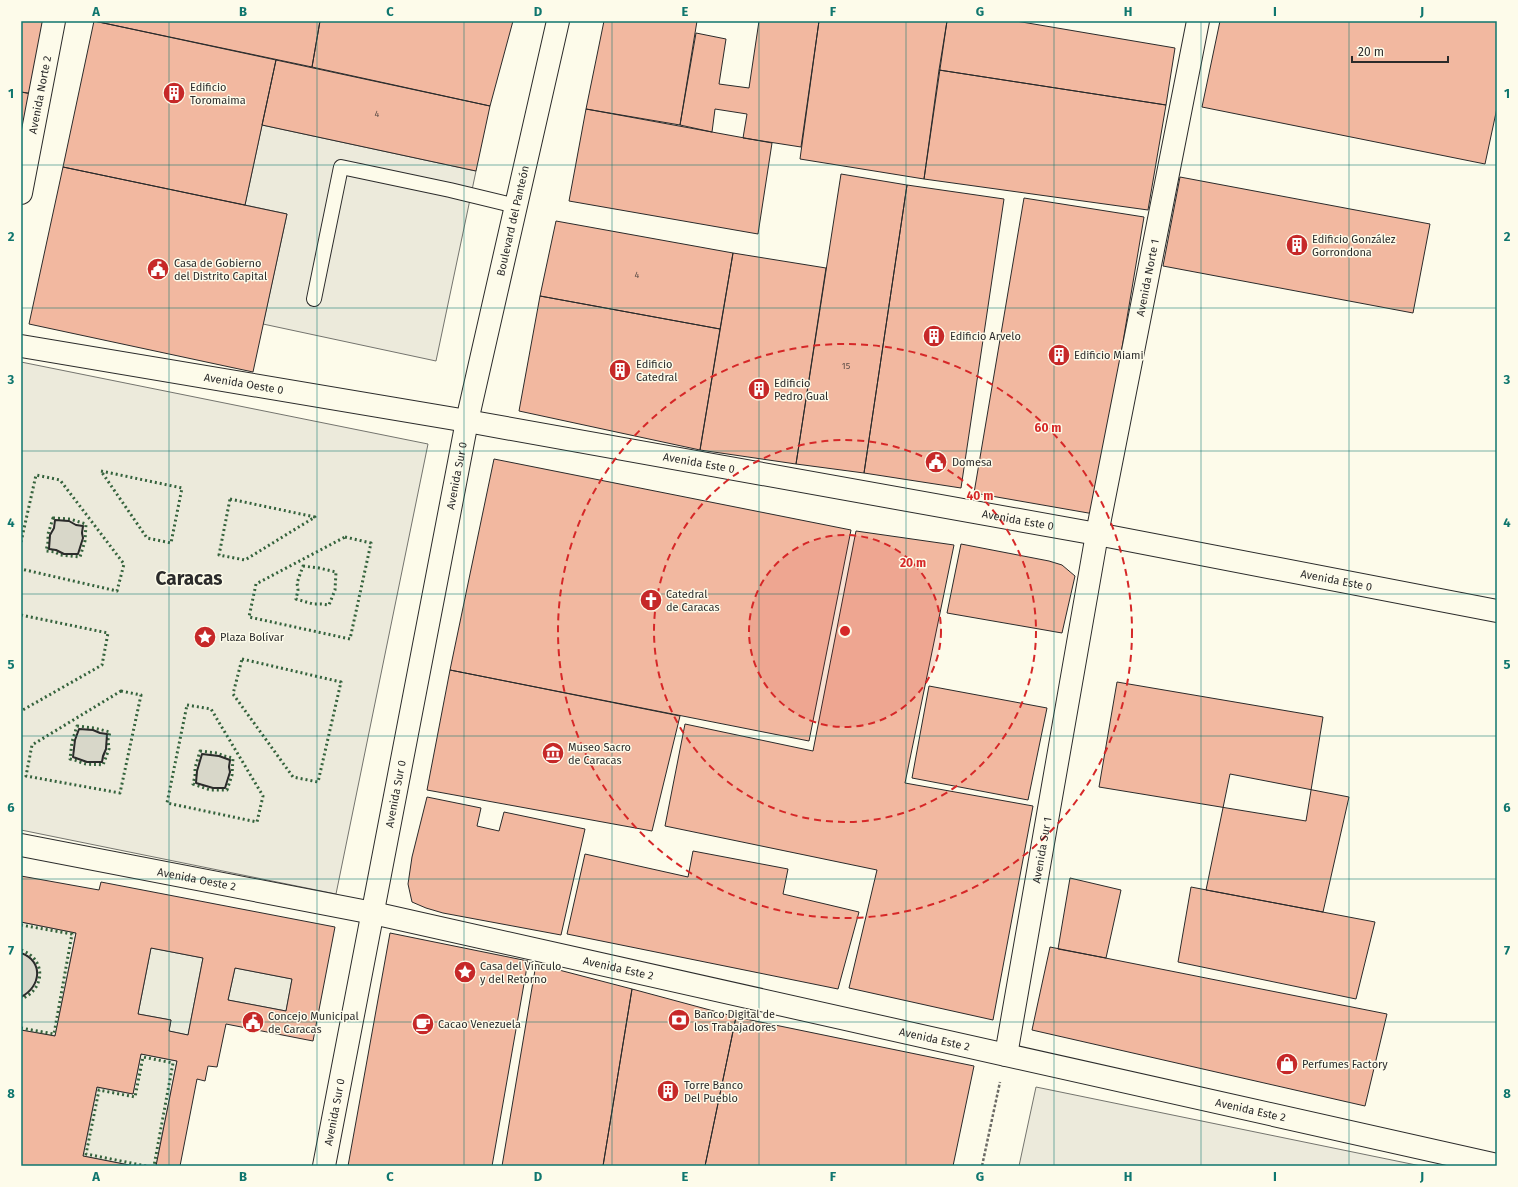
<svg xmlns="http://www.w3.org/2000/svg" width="1518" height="1187" viewBox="0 0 1518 1187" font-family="'Fira Sans',sans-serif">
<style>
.green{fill:#ecebdb;stroke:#74746e}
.parking{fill:#eceadb;stroke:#74746e}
.water{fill:#d8d7c9;stroke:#74746e}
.building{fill:#f2b8a0;stroke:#2b2b2b;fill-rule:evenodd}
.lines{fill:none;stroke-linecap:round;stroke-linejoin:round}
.lane-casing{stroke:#2b2b2b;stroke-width:16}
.street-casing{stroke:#2b2b2b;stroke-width:24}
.path{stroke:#6a6964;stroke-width:2.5;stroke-dasharray:3 2;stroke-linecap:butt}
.lane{stroke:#fdfbea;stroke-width:14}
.street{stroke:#fdfbea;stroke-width:22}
.hedge{stroke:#34623c;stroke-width:3;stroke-dasharray:2 3;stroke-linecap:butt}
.wall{stroke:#2b2b2b;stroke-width:2}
.grid{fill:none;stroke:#0f766e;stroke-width:1;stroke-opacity:0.55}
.ring{fill:none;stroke:#d62828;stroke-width:2;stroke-dasharray:7 5}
.labels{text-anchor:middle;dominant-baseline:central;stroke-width:3;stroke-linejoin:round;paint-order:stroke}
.number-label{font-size:9px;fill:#5d4e48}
.poi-label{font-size:11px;fill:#2b2b2b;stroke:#fdfbea;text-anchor:start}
.street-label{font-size:11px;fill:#2b2b2b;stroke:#fdfbea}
.town-label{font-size:19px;font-weight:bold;fill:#2b2b2b;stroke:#fdfbea}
.centre{fill:#d62828;stroke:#fdfbea;stroke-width:2}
.ring-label{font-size:12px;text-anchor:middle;font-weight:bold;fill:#d62828;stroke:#fdfbea;stroke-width:3;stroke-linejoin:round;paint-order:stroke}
.neatline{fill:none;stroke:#0f766e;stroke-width:1.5}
.grid-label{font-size:13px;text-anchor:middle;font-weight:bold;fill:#0f766e}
</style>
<rect width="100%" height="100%" fill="#fdfbea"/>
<path class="green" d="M21,922l55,11 -21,103 -34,-6z
M151,948l52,10 -15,77 -19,-4 2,-11 -33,-6z
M235,968l57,11 -6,32 -58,-11z
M141,1054l36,7 -21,105h-22l-51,-10 14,-69 36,7z"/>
<path class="parking" d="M262,125l214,46 -40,190 -173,-37 24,-110 -42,-9z
M21,362l407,82 -92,450 -315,-64z
M1036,1087l385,79h-402z"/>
<path class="water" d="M55,520l14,1 7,4 7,1 -1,7 1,5 -5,16h-14l-8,-4 -7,-1 1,-14 4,-7z
M79,729l14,1 7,3 7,1 -1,15 -4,13h-15l-14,-5 2,-17z
M202,754l17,2 11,4 -1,7 1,5 -5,16h-12l-17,-5 1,-12z
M21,953c23,8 20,34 0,44z"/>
<path class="building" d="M21,21h25l-13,73 -12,-2z
M94,21l182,39 -31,145 -182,-38z
M94,21h226l-8,46z
M320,21h193l-23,85 -178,-39z
M604,21h93l-17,104 -94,-16z
M759,21h60l-18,126 -58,-9 4,-24 -32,-5 -3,23 -32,-7 16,-92 30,6 -7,45 30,4z
M819,21h128l-23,158 -124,-20z
M947,21h69l159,27 -9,57 -227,-35z
M1220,21h277v87l-12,56 -283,-57z
M276,60l214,46 -14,65 -214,-46z
M939,70l227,35 -18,105 -224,-31z
M21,92l12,2 -12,61z
M586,109l186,34 -14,91 -189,-33z
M63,167l224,47 -34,158 -224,-48z
M841,174l66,11 -43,288 -68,-9z
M1180,177l250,47 -17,89 -250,-47z
M907,185l97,14 -43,289 -97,-15z
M1024,198l120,19 -50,297 -120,-21z
M556,221l177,32 -13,76 -180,-33z
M733,253l93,15 -30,196 -96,-14z
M540,296l180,33 -20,121 -181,-39z
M494,459l357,71 -42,211 -359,-71z
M856,531l98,14 -49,238 128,23 -40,214 -144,-32 28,-118 -212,-44 20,-102 128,27z
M961,544l88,17 13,4 13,11 -13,57 -115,-20z
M450,670l230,46 -28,115 -225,-41z
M1117,682l206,35 -17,104 -207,-34z
M929,686l118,22 -19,92 -116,-22z
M1230,774l119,23 -26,115 -117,-22z
M427,797l54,11 -4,18 22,5 5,-19 81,17 -24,106 -118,-22 -17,-5 -14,-6 -4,-18 4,-27z
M693,851l95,18 -5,25 76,18 -21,77 -271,-55 18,-80 103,23z
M21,876l78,14 2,-8 234,45 -22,114 -87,-17 -9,43 -9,-1 -3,15 -8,-2 -17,87h-24l21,-105 -36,-7 -8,40 -36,-7 -14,69 51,10h-113v-136l34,6 21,-103 -55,-11zM151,948l52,10 -15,77 -19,-4 2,-11 -33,-6zM235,968l57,11 -6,32 -58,-11z
M1070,878l51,12 -15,68 -48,-9z
M1191,887l184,35 -19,77 -178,-37z
M390,933l138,28 -36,205h-144z
M1050,947l337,67 -22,92 -333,-76z
M536,964l96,25 -29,177h-101z
M632,989l104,28 -31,149h-102z
M736,1017l238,49 -21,100h-248z"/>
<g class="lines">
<g class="lane-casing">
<path id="lane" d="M314,299l27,-132 109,23 66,16"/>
</g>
<g class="street-casing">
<g id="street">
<path id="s1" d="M21,193l33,-172"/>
<path id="s2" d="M21,346l446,75 630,113 400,77"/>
<path id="s3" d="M21,845l352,68 1124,252"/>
<path id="s4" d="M1006,1055l91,-521 101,-513"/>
<path id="s5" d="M324,1166l143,-745 91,-400"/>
</g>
</g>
<path class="path" d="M982,1166l18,-84"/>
<use href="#lane" class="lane"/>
<use href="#street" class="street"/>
<path class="hedge" d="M101,471l81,17 -11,55 -24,-5z
M230,499l85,18 -70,43 -26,-5z
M53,518l17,1 16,5 -1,17 -5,16 -20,-2 -5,-3 -9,-1 2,-9v-8z
M345,537l26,6 -21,96 -101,-22 7,-33z
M21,542l15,-67 24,5 64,84 -7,27 -96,-22
M303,566l16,2 17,4 -1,18 -6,15 -8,-1h-8l-17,-5 2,-9 -1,-7z
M21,615l87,18 -6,32 -81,46
M242,659l99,23 -23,100 -25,-5 -60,-83z
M121,691l20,4 -21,98 -94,-17 6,-31z
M187,705l24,4 52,87 -6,26 -90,-19z
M77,726l17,2 16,4 -2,8 1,9 -6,16c-6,-1 -11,0 -17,-1 -5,-1 -10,-4 -16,-5l2,-17z
M200,751l17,2 7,3 9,2 -1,17 -5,15h-17l-17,-6 2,-8v-8z
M21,925l51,9 -18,100 -33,-6
M21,950c26,9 24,40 0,49
M146,1166l-60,-12 13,-64 36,7 8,-40 30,6 -19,103"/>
<path class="wall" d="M55,520l14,1 7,4 7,1 -1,7 1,5 -5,16h-14l-8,-4 -7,-1 1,-14 4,-7z
M79,729l14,1 7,3 7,1 -1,15 -3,7 -1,6h-15l-14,-5 2,-17z
M202,754l17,2 11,4 -1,7 1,5 -5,16h-12l-17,-5 1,-12z
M21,953c23,8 20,34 0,44"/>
</g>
<path class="grid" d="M169,21v1145M317,21v1145M464,21v1145M612,21v1145M759,21v1145M906,21v1145M1054,21v1145M1201,21v1145M1349,21v1145M21,165h1476M21,308h1476M21,451h1476M21,594h1476M21,736h1476M21,879h1476M21,1022h1476"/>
<circle cx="845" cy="631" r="96" fill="#d62828" fill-opacity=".12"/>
<g class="ring">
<circle cx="845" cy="631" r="96"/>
<circle cx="845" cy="631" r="191"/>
<circle cx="845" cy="631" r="287"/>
</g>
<defs>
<g id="building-disc" transform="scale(1.15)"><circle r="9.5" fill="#c62828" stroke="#fdfbea"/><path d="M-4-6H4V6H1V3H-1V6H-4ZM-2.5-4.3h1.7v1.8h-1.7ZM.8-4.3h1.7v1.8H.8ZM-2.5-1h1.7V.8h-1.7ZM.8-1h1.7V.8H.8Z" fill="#fff"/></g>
<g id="civic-disc" transform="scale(1.15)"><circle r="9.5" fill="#c62828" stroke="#fdfbea"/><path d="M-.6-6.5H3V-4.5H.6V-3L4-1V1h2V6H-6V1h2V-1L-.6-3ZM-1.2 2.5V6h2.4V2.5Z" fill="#fff"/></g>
<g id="church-disc" transform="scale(1.15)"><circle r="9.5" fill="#c62828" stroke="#fdfbea"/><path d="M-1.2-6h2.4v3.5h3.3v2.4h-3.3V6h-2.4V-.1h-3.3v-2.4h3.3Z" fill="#fff"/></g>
<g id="sight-disc" transform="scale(1.15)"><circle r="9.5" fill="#c62828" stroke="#fdfbea"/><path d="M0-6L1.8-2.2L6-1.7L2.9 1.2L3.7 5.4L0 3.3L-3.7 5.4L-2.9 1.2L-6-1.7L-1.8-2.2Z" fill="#fff"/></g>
<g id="museum-disc" transform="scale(1.15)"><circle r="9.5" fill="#c62828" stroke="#fdfbea"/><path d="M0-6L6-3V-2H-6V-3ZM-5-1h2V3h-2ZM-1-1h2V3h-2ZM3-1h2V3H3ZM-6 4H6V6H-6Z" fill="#fff"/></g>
<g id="bank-disc" transform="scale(1.15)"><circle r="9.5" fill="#c62828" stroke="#fdfbea"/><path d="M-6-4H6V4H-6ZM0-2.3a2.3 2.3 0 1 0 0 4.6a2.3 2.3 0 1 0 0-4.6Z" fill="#fff"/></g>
<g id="cafe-disc" transform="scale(1.15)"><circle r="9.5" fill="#c62828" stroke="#fdfbea"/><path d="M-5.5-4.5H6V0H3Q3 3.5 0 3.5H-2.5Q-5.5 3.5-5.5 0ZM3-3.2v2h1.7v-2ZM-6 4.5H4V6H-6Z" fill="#fff"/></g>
<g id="shop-disc" transform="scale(1.15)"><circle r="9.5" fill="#c62828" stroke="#fdfbea"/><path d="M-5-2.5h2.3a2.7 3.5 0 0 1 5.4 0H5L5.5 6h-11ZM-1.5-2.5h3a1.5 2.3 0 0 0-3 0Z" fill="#fff"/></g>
</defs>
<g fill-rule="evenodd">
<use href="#building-disc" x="174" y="93"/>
<use href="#building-disc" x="1297" y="245"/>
<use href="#civic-disc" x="158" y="269"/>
<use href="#building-disc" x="934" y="336"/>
<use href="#building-disc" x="1059" y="355"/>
<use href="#building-disc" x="620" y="370"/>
<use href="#building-disc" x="759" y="389"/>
<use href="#civic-disc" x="936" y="462"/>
<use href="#church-disc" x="651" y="600"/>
<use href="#sight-disc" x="205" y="637"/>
<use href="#museum-disc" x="553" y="753"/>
<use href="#sight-disc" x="465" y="972"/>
<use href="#bank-disc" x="679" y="1020"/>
<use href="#civic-disc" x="253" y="1022"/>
<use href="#cafe-disc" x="423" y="1024"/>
<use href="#shop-disc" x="1287" y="1064"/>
<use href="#building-disc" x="668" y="1091"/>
</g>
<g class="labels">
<g class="number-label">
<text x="377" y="114">4</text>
<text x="637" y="275">4</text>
<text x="846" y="366">15</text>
</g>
<g class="poi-label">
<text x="190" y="87">Edificio<tspan x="190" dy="13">Toromaima</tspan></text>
<text x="1312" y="239">Edificio González<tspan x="1312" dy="13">Gorrondona</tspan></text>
<text x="174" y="263">Casa de Gobierno<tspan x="174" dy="13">del Distrito Capital</tspan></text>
<text x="950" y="336">Edificio Arvelo</text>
<text x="1074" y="355">Edificio Miami</text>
<text x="636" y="364">Edificio<tspan x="636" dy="13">Catedral</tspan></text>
<text x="774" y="383">Edificio<tspan x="774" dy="13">Pedro Gual</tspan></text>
<text x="952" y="462">Domesa</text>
<text x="666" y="594">Catedral<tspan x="666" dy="13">de Caracas</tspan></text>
<text x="220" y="637">Plaza Bolívar</text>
<text x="568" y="747">Museo Sacro<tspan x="568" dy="13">de Caracas</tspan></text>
<text x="480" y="966">Casa del Vínculo<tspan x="480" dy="13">y del Retorno</tspan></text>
<text x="694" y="1014">Banco Digital de<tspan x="694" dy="13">los Trabajadores</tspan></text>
<text x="268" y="1016">Concejo Municipal<tspan x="268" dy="13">de Caracas</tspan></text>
<text x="438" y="1024">Cacao Venezuela</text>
<text x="1302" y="1064">Perfumes Factory</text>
<text x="684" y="1085">Torre Banco<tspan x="684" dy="13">Del Pueblo</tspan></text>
</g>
<g class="street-label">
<text stroke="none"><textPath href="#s1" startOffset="100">Avenida Norte 2</textPath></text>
<text stroke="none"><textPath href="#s5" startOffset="964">Boulevard del Panteón</textPath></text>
<text stroke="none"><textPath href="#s4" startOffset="790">Avenida Norte 1</textPath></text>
<text stroke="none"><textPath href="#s2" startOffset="226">Avenida Oeste 0</textPath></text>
<text stroke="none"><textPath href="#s2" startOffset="688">Avenida Este 0</textPath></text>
<text stroke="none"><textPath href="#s5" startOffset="703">Avenida Sur 0</textPath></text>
<text stroke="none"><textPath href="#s2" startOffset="1012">Avenida Este 0</textPath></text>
<text stroke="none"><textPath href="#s2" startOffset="1336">Avenida Este 0</textPath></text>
<text stroke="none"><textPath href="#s5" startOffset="379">Avenida Sur 0</textPath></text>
<text stroke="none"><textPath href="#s4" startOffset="208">Avenida Sur 1</textPath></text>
<text stroke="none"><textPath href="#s3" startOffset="179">Avenida Oeste 2</textPath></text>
<text stroke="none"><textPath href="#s3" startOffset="610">Avenida Este 2</textPath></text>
<text stroke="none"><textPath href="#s3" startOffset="934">Avenida Este 2</textPath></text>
<text stroke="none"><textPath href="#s3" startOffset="1258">Avenida Este 2</textPath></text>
<text stroke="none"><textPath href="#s5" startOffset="55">Avenida Sur 0</textPath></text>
</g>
<g class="town-label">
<text x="189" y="578">Caracas</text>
</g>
</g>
<circle cx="845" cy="631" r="6" class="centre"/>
<g class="ring-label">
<text x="1048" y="432">60 m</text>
<text x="980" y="500">40 m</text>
<text x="913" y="567">20 m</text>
</g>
<rect width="1518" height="1187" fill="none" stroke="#fdfbea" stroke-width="44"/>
<path d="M1352 56v6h96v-6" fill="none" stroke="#2b2b2b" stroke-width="2"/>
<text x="1358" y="56" font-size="12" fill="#2b2b2b" stroke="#fdfbea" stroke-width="3" paint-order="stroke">20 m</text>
<rect x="22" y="22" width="1474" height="1143" class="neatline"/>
<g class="grid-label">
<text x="96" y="16">A</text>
<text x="243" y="16">B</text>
<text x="390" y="16">C</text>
<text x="538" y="16">D</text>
<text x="685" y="16">E</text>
<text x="833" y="16">F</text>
<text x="980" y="16">G</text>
<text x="1128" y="16">H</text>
<text x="1275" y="16">I</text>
<text x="1422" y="16">J</text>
<text x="11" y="98">1</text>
<text x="1507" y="98">1</text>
<text x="11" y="241">2</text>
<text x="1507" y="241">2</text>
<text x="11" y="384">3</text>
<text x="1507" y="384">3</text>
<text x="11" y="527">4</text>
<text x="1507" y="527">4</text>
<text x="11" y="669">5</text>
<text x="1507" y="669">5</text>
<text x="11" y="812">6</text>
<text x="1507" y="812">6</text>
<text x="11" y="955">7</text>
<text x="1507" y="955">7</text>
<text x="11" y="1098">8</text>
<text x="1507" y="1098">8</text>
<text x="96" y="1181">A</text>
<text x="243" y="1181">B</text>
<text x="390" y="1181">C</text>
<text x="538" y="1181">D</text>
<text x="685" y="1181">E</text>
<text x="833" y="1181">F</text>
<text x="980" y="1181">G</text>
<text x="1128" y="1181">H</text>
<text x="1275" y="1181">I</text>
<text x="1422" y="1181">J</text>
</g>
</svg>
